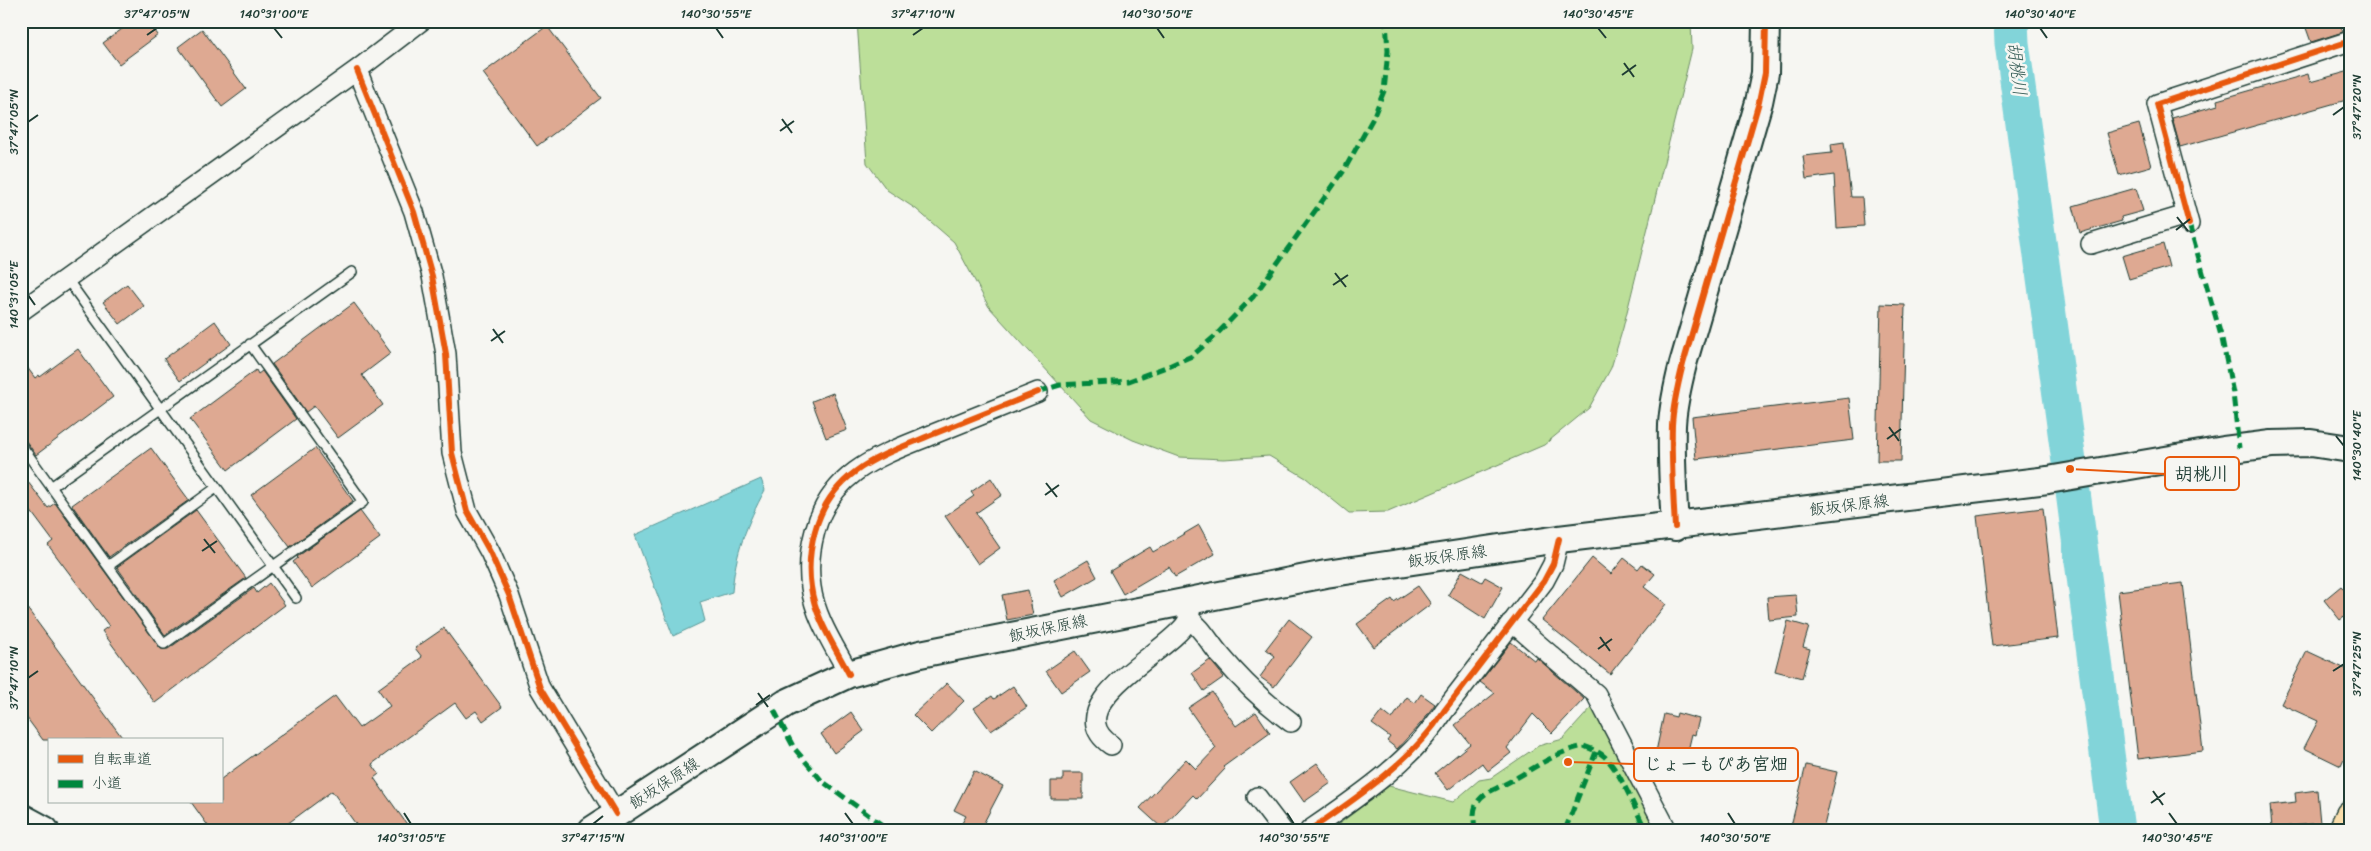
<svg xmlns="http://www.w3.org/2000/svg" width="2371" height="851" viewBox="0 0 2371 851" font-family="Sriracha,'Klee One',sans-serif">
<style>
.green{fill:#bcdf99;stroke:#6e8e66}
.water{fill:#82d4d9;stroke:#5a9897}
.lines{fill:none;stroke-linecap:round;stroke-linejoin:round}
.river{stroke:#82d4d9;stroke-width:35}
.building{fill:#dea992;stroke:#1f3d34}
.lane-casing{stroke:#1f3d34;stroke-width:12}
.street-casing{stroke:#1f3d34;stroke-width:22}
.secondary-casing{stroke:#1f3d34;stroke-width:30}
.primary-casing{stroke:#1f3d34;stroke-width:31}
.lane{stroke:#f6f6f2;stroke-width:9}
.street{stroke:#f6f6f2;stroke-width:19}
.secondary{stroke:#f6f6f2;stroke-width:26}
.primary{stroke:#f9ddab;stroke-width:28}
.quiet{stroke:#00873e;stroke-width:5;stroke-dasharray:10 5;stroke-linecap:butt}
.cycleway-casing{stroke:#f6f6f2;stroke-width:9}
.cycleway{stroke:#e8590c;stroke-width:6}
.ticks{fill:none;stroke:#1f3d34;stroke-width:2}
.labels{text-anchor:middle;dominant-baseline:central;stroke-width:5;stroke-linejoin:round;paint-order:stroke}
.street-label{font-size:16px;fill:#1f3d34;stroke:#f6f6f2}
.water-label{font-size:18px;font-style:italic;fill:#335b55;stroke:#f6f6f2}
.leader{fill:none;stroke:#e8590c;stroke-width:2}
.callout-dot{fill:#e8590c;stroke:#f6f6f2;stroke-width:2}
.callout{fill:#f6f6f2;stroke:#e8590c;stroke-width:2}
.callout-label{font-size:18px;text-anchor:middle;font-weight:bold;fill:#1f3d34}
.neatline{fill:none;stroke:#1f3d34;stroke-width:2}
.ticks-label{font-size:12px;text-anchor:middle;fill:#1f3d34}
</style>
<rect width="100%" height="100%" fill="#f6f6f2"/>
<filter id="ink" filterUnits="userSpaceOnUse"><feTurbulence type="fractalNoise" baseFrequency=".02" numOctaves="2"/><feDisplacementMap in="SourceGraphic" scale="10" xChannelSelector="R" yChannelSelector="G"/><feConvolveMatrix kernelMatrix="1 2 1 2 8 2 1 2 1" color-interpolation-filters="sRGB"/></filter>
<g filter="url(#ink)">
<path class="green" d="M857,21h834l1,28 -69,279 -12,40 -22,40 -45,37 -156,67 -39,1 -43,-35 -37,-22 -45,3 -45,-2 -46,-17 -42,-21 -102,-112 -35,-65 -38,-33 -29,-19 -20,-27z
M1592,707l66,123h-327l58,-44 64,16 26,-22 12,-2 47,-32 25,-7z"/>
<path class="water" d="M761,479l4,11c-18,33 -30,64 -33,102l-32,10 5,19 -32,15 -38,-101z"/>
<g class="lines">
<path class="river" d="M2011,21l1,22 58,426 47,361"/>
</g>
<path class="building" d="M133,21h15l10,14 -39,29 -16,-21z
M2324,21h15l4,11 -32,10 -5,-14z
M547,26l54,72 -64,48 -54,-73z
M202,29l44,60 -24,18 -44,-60z
M2350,71v28l-170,48 -8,-29 46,-13 -1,-5 91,-26 2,8z
M2139,124l12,42 -32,9 -12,-42z
M1844,142l7,55h11l2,29 -27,2 -3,-53 -28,4 -3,-23 29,-3 -1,-9z
M2136,188l7,23 -22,6 1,4 -42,12 -7,-27z
M2163,244l6,23 -40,12 -7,-23z
M127,284l17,22 -24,18 -17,-22z
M354,303l37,50 -29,22 21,30 -45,33 -24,-32 -8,6 -34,-48z
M1881,304l24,1 -4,156h-24z
M215,321l16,23 -51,37 -16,-22z
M78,349l35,48 -77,58 -10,-14 -5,-2v-80l14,19 4,-3 1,2z
M256,370l2,4 4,-3 34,48 -68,51 -38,-51z
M833,393l14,37 -21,8 -14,-37z
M1849,398l5,42 -158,19 -4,-42z
M151,448l38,52 -80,57 -37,-52z
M315,448l38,53 -63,46 -39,-52z
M21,473l27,35 7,-5 106,146h7l86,-61 3,5 12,-10 16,22 -130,98 -53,-72 7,-5 -61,-81 5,-4 -32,-43z
M991,478l11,17 -26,18 24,35 -22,16 -33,-48 29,-20 -3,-4z
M2043,508l15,130 -66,8 -15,-130z
M196,510l50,68 -81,57 -48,-68z
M360,511l20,27 -68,50 -19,-26 5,-4 -1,-1z
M1199,525l16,29 -40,23 -6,-10 -46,27 -13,-23 40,-24 3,5z
M1592,558l19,16 13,-16 14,11 4,-5 13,10 -11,13 22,17 -56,70 -68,-54z
M1088,560l9,17 -34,20 -9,-17z
M1462,571l20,11 3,-5 18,10 -18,32 -37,-24z
M2183,583l20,168 -65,8 -20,-168z
M1418,586l13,18 -57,43 -17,-23 35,-25 2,3z
M2341,586l9,10v17l-10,7 -16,-20z
M1028,590l5,25 -26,5 -5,-25z
M1796,595l2,22 -29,3 -2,-23z
M21,600l103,140h-81l-22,-30z
M1289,619l23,18 -38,50 -14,-10 15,-21 -9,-7z
M1788,621l21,6 -6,20 7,2 -8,29 -27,-7z
M444,628l58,79 -19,14 -7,-10 -10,7 -11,-15 -83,61 7,10 -5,4 37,52h-51l-28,-39 -45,33 4,6h-80l-20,-28h30v-23l114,-83 24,32 31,-22 -12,-17 44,-32 -7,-9z
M1511,642l24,19 2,-3 47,41 -32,34 -19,-19 -26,34 4,5 -23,18 -6,-8 -34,27 -13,-17 35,-29 -15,-19 40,-32 -15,-11z
M1075,651l15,21 -29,20 -15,-21z
M2307,651l43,20v76l-9,19 -37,-18 14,-27 -37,-17z
M1210,660l14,17 -20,14 -12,-18z
M947,683l17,18 -33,32 -18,-18z
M1013,686l14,21 -36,24 -17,-23 18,-12 2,3z
M1212,692l24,34 20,-14 14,21 -47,34 2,2 -28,30 -4,-4 -31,33 -22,-20 46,-49 10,10 20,-21 -28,-40z
M1421,694l14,10 -13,18 -25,27 -10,-8 3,-4 -18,-13 10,-13 10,8 15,-22 8,6z
M851,712l13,19 -30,22 -13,-19z
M1677,713l22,6 -4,16 -3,-1 -9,38 -30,-6 11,-52 12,3z
M1317,763l14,20 -27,19 -14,-20z
M1806,765l31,7 -14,58h-33z
M974,771l29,15 -23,44h-22l8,-14 -12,-6z
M1063,773h20v26h-32v-18h12z
M2317,790l3,33 -48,5 -2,-23 26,-3 -1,-9z"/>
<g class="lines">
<g class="lane-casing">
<path id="lane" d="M67,279l229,319
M21,445l143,199 199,-142 -113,-158
M51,487l301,-215
M108,566l108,-78"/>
</g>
<g class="street-casing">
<path id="street" d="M357,70l57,142 18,64 14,78 6,99 15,58 23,41 19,43 31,93 76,126
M2189,224l-32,-120 193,-63
M2091,244l95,-29
M21,311l336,-241 64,-49
M1188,618c14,9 22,26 33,38 21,25 44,47 70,66
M1512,622l84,72 71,136
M849,674c-14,-27 -34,-56 -38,-87 -3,-19 -1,-38 4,-56 17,-62 68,-76 121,-98 34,-14 68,-27 102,-41
M1111,745c-57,-40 60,-94 76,-123 4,-7 4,-14 3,-22
M1257,797l25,33
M1310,830c48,-33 102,-69 134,-119l100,-130 9,-17 6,-25"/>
</g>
<g class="secondary-casing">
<path id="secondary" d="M1675,527c-2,-34 -4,-68 -3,-102 1,-20 6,-41 11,-61l76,-262 6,-29 1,-52
M21,817l24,13
M592,830l194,-127 63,-29 71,-20 406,-80 233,-35 489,-59 176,-30 47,-6 40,-1 39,6"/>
</g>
<g class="primary-casing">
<path id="primary" d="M2343,830l7,-15"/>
</g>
<use href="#lane" class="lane"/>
<use href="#street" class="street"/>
<use href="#secondary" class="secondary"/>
<use href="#primary" class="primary"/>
<path class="quiet" d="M2189,224l33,115 11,54 6,55
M1038,392l22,-7 69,-4 42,-16 21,-9 23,-20 38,-39 90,-125 30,-54 11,-27 4,-40 -2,-30
M774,710l20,38 28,33 67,49
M1475,830c-1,-10 -3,-21 4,-30 6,-8 17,-11 26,-16 26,-13 49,-32 79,-38 7,3 16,6 21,11 17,17 29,51 41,73
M1565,830l31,-78"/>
<g class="cycleway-casing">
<path id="cycleway" d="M357,70l57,142 18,64 14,78 6,99 15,58 23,41 19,43 31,93 76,126
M2189,224l-32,-120 193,-63
M1675,527c-2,-34 -4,-68 -3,-102 1,-20 6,-41 11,-61l76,-262 6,-29 1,-52
M849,674c-14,-27 -34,-56 -38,-87 -3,-19 -1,-38 4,-56 17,-62 68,-76 121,-98 34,-14 68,-27 102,-41
M1310,830c48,-33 102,-69 134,-119l100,-130 9,-17 6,-25"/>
</g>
<use href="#cycleway" class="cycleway"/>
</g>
</g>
<path class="ticks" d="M274,28l8,10M716,28l7,10M1157,28l7,10M1598,28l8,10M2040,28l7,10M147,35l10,-7M913,35l10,-7M1624,63l10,14M1622,75l14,-10M2333,115l11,-8M782,119l10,14M28,122l10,-7M780,131l14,-10M2177,217l11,14M2176,230l14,-11M1335,273l11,14M1333,285l15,-10M28,295l7,10M493,329l10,14M491,341l14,-10M1889,427l10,14M2336,436l8,10M1887,439l14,-10M1046,483l11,14M1045,495l14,-10M204,539l11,14M202,551l15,-10M1600,637l10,14M1598,649l14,-10M2333,671l11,-7M28,678l10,-7M758,693l10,14M756,705l14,-10M2153,791l10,14M2151,803l14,-10M404,813l7,11M845,813l8,11M1287,813l7,11M1728,813l7,11M2169,813l8,11M593,824l10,-8"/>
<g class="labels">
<g class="street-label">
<text transform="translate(1849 505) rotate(-7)">飯坂保原線</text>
<text transform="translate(1447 556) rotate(-8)">飯坂保原線</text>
<text transform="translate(1048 628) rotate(-12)">飯坂保原線</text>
<text transform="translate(664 783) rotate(-33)">飯坂保原線</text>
</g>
<g class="water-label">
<text transform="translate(2017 69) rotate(83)">胡桃川</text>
</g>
</g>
<path class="leader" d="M2070 469L2165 474M1568 762L1634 764"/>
<g class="callout-dot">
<circle cx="2070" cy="469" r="5"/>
<circle cx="1568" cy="762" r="5"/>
</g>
<g class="callout">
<rect x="2165" y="457" width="74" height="33" rx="5"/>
<rect x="1634" y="748" width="164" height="33" rx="5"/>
</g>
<g class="callout-label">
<text x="2202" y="480">胡桃川</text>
<text x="1716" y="770">じょーもぴあ宮畑</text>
</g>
<rect width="2371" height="851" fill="none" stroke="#f6f6f2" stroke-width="55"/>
<rect x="48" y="738" width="175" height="65" fill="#f6f6f2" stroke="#a0aca6"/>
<rect x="58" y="755" width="25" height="8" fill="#e8590c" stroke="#a0aca6"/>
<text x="92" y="764" font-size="15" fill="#1f3d34">自転車道</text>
<rect x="58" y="780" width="25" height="8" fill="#00873e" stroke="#a0aca6"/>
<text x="92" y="788" font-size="15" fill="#1f3d34">小道</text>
<rect x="28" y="28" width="2316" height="796" class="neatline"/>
<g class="ticks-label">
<text x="157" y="18">37°47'05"N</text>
<text x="274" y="18">140°31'00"E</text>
<text x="716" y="18">140°30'55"E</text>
<text x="923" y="18">37°47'10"N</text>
<text x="1157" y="18">140°30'50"E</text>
<text x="1598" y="18">140°30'45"E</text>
<text x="2040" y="18">140°30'40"E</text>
<text transform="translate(2357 107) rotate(-90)" y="4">37°47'20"N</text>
<text transform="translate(14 122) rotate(-90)" y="4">37°47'05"N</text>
<text transform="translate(14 295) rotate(-90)" y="4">140°31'05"E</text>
<text transform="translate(2357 446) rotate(-90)" y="4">140°30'40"E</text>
<text transform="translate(2357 664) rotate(-90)" y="4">37°47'25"N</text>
<text transform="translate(14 678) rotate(-90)" y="4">37°47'10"N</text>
<text x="411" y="842">140°31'05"E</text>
<text x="593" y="842">37°47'15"N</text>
<text x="853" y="842">140°31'00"E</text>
<text x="1294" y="842">140°30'55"E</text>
<text x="1735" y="842">140°30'50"E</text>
<text x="2177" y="842">140°30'45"E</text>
</g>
</svg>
